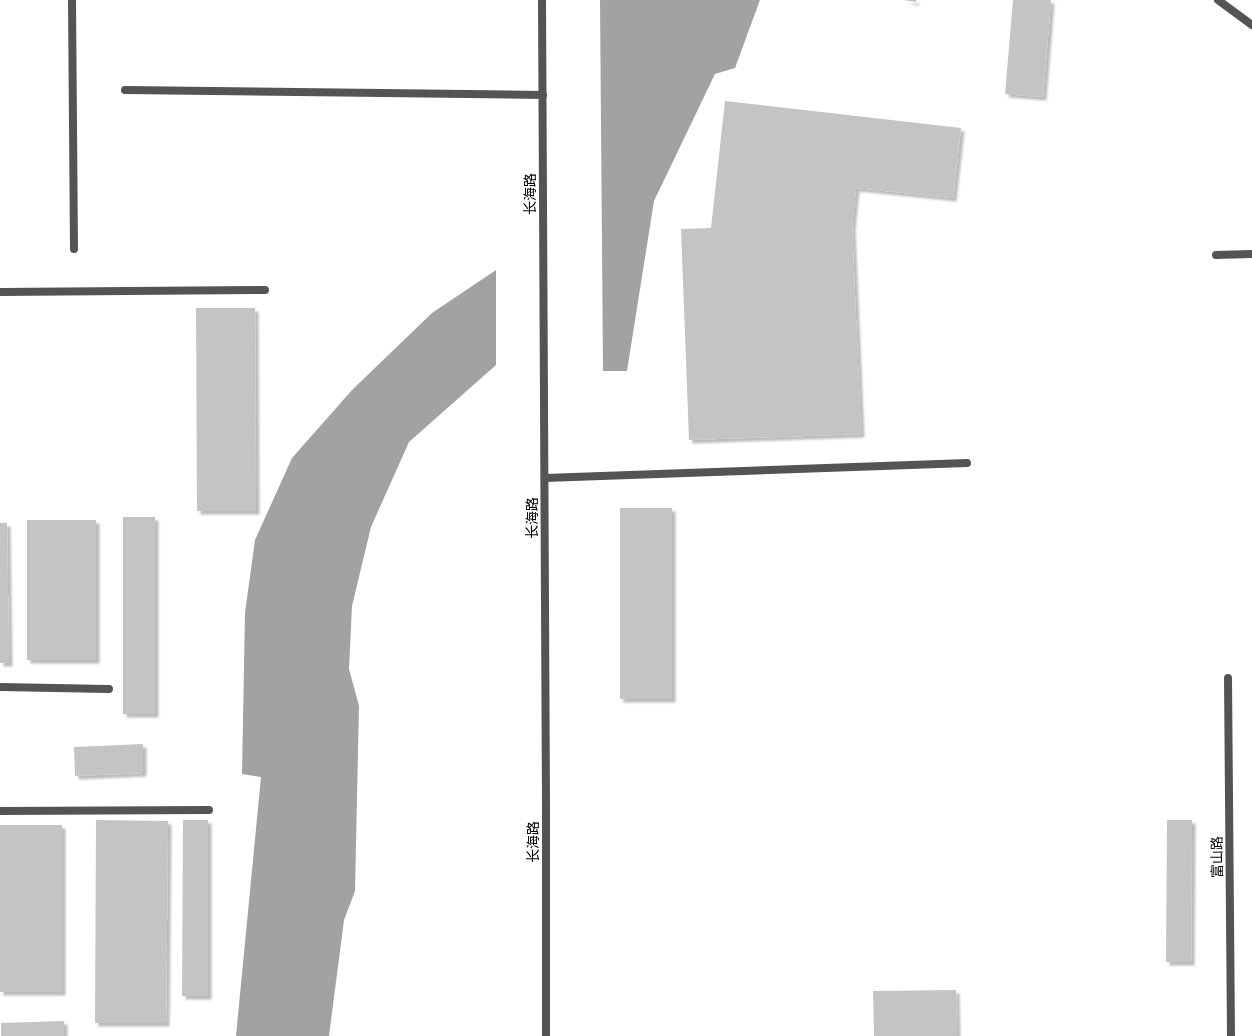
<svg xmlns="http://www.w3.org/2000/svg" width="1252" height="1036" font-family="Quicksand,'Noto Sans SC',sans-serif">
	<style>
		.water { fill: #a2a2a2 }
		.building { fill: #c4c4c4; filter: url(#shadow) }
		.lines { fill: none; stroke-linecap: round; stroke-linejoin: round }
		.service { stroke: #545454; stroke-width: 8 }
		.minor { stroke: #545454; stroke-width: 8 }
		.tertiary { stroke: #545454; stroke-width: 8 }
		.labels { text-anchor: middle; stroke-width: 3; stroke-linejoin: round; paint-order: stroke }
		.street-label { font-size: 14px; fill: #000; stroke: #fff }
	</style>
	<defs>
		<filter id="shadow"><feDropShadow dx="3.5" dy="3.5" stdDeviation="1" flood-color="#0004"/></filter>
	</defs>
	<rect width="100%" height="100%" fill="#fff"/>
	<!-- water -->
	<path class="water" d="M600,0H760L735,68L715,74L654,201L627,371H603Z
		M496,270V365L409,442L371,527L352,606L349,669L359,706L355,891L344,920L329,1036H236L261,777L242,774L245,613L255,540L292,458L352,390L432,313Z"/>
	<!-- building -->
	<path class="building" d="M903,0H916V2Z
		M1013,0H1051L1043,97L1005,94Z
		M725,101L961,128L953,198L856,188L852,227L861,434L689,440L681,229L711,228Z
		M196,308H255L256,511H197Z
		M620,508H672V699H620Z
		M123,517H155V714H123Z
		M27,520H96V660H27Z
		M0,523H7L9,663H0Z
		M143,744V773L75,776L74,747Z
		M96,820L168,821L166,1023H95Z
		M183,820H208V996H182Z
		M1167,820H1192L1191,962H1166Z
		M0,825H62V992H0Z
		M956,990L957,1036H874L873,991Z
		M64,1021V1036H1V1023Z"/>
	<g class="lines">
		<!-- service -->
		<path class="service" d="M1218,0L1252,25
			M125,90L543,95
			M1216,255L1252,254
			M0,292L265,290
			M545,478L967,463
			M0,687L109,689
			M0,811L209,810"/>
		<!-- minor -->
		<path class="minor" d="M72,0L74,249
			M1228,678L1231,1036"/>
		<!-- tertiary -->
		<path class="tertiary" d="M542,0L546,806V1036"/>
	</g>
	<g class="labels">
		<!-- street labels -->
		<g class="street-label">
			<text transform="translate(530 194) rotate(-90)" y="5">长海路</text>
			<text transform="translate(532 518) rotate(-90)" y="5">长海路</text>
			<text transform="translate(533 842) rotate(-90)" y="5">长海路</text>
			<text transform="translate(1217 857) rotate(-91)" y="5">富山路</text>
		</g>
	</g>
</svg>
